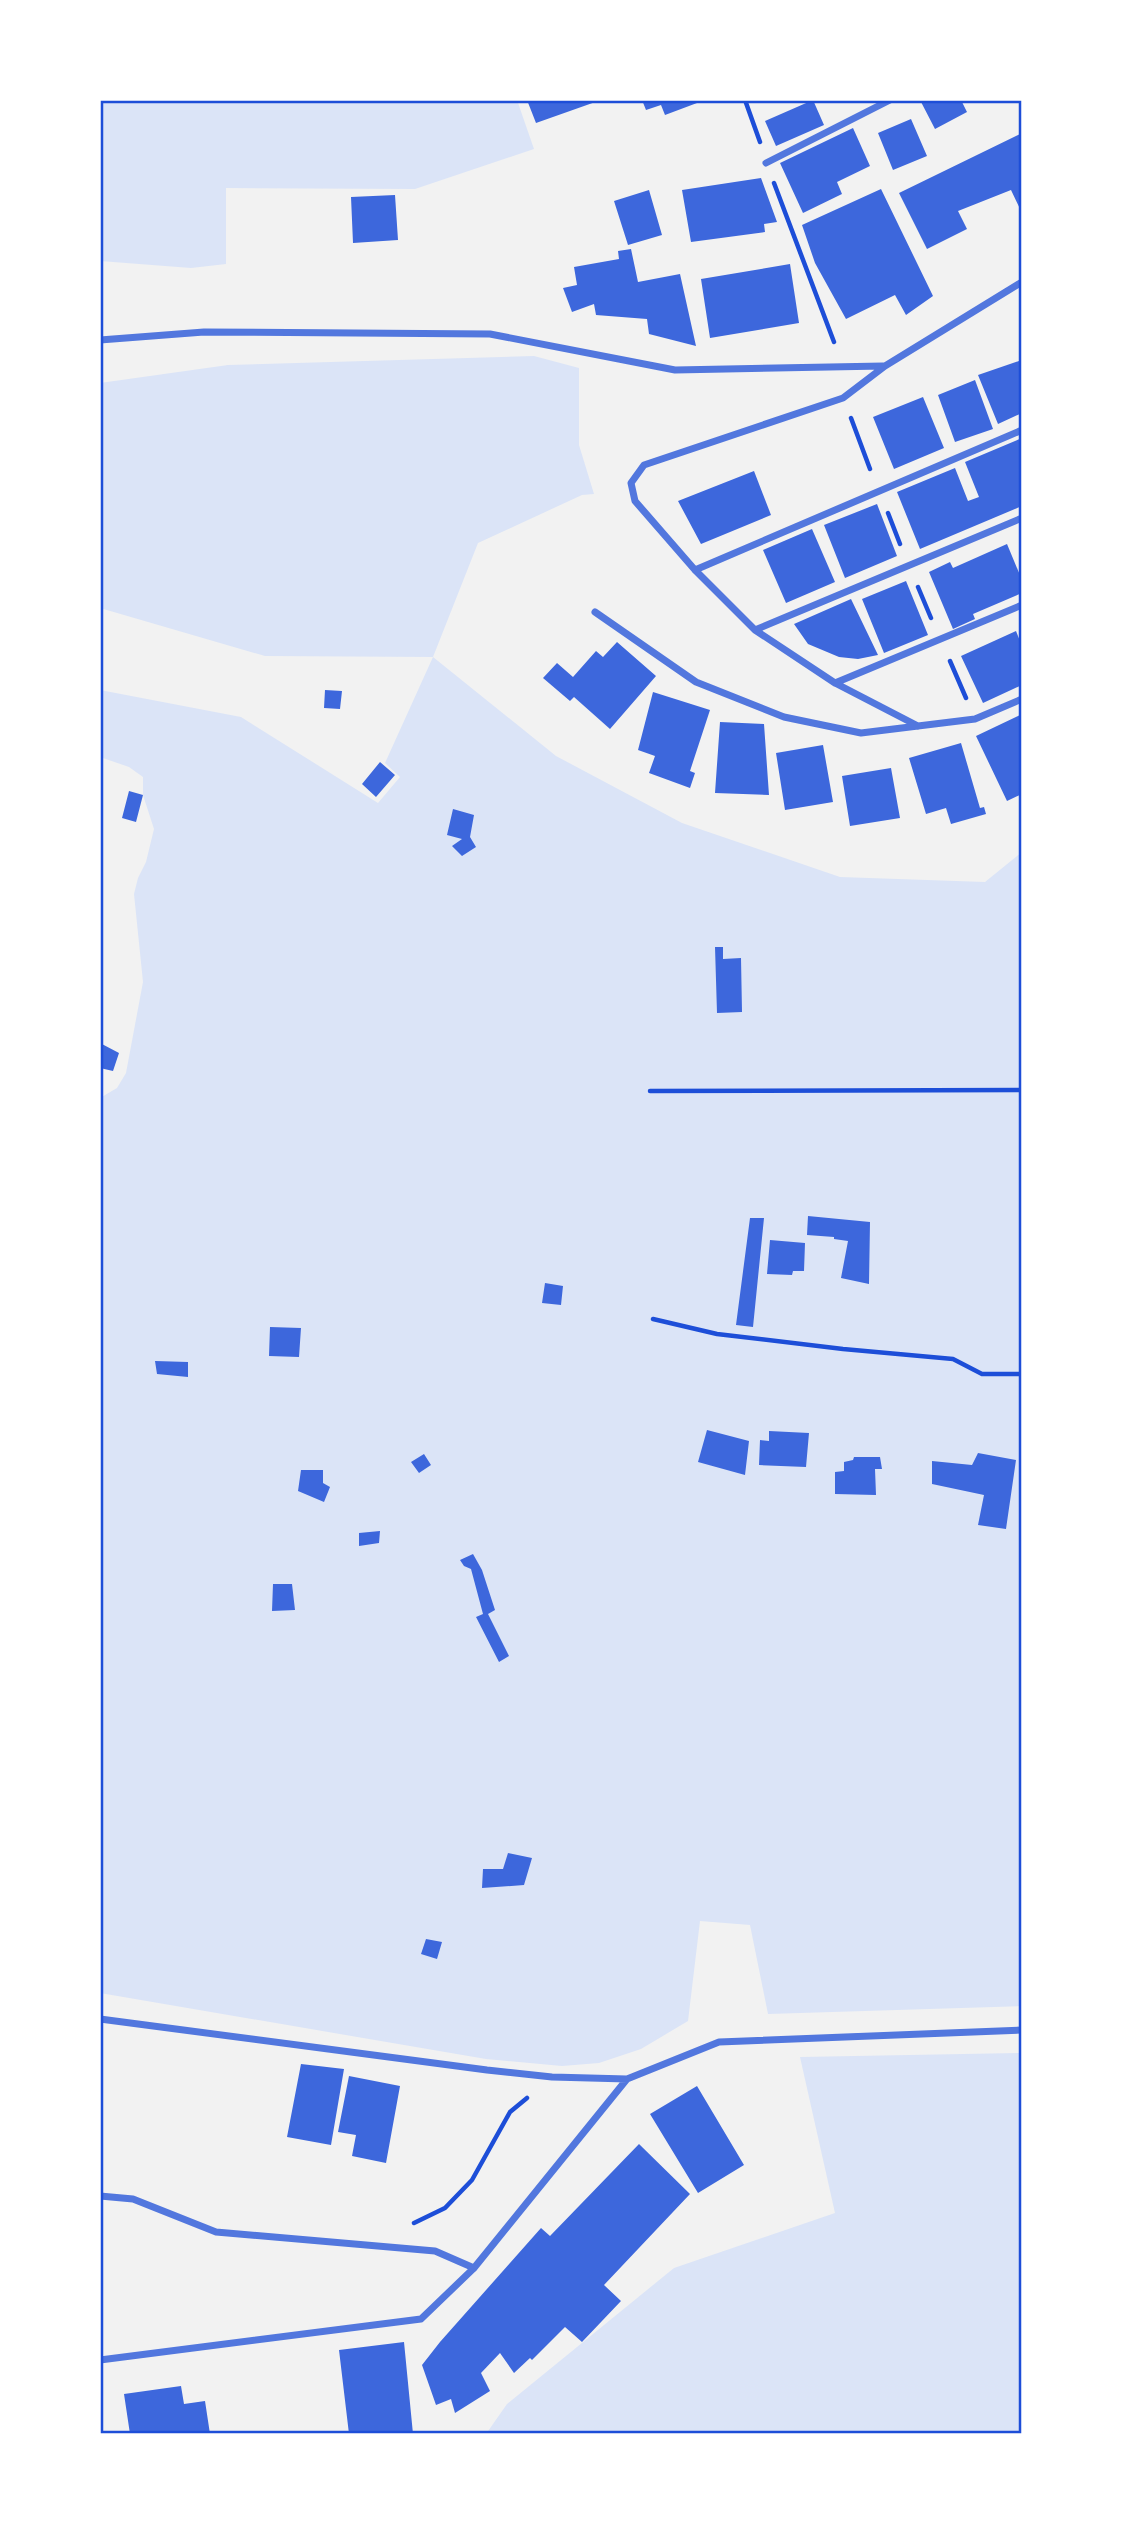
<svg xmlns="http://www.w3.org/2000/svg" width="1122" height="2534" font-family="'Noto Serif',serif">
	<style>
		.green { fill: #dbe4f7 }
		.building { fill: #3d67dc }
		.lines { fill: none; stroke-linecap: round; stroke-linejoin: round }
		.path { stroke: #1d4ed8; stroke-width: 4.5 }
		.minor { stroke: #5277de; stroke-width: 7 }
		.neatline { fill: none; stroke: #1d4ed8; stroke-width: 2.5 }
	</style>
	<rect width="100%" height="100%" fill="#f2f2f2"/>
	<!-- green -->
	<path class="green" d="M100,100H517L534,149L415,189L226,188V264L191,268L100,261Z
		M534,356L579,368V445L594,494L582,495L478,543L433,657L556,756L682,823L840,877L985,882L1022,852V2006L768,2014L750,1925L700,1921L688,2021L641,2049L599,2063L562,2066L486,2059L100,1993V1098L117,1088L126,1073L143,982L134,894L138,878L146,862L154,829L143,795V777L129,767L100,757V690L241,717L378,803L400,777L385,763L433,657L265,656L100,608V383L228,365Z
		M1022,2053V2434H486L507,2404L674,2268L835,2213L800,2057Z"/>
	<!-- building -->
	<path class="building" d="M527,100H601L536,123Z
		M642,100H705L665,115L661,105L646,110Z
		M813,100L824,125L776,146L765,121Z
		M920,100H966L962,102L967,112L935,129Z
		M911,119L927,156L893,170L878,133Z
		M853,128L870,166L837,182L842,194L803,213L780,163Z
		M1022,133V213L1011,190L958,211L967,229L927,249L899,193Z
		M761,178L777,222L764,224L765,232L691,242L682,190Z
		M881,189L933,296L906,315L895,295L846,319L815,263L802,225Z
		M649,190L662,235L628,245L614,201Z
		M395,195L398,240L353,243L351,197Z
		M631,249L638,282L680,274L696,346L649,334L647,319L596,315L594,304L572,312L563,288L577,285L574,267L619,259L618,251Z
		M790,264L799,323L710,338L701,279Z
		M1022,360V413L998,424L978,375Z
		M975,380L993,429L955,442L938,395Z
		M923,397L944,448L894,469L873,417Z
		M1022,438V506L920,549L897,492L955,468L968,501L979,497L965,462Z
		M754,471L771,515L701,544L678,501Z
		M877,504L897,556L845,578L824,525Z
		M812,529L835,582L786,603L763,550Z
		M1007,544L1022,580V593L973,614L975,619L953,629L929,572L950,562L953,568Z
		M906,581L928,635L884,653L862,599Z
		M851,599L878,655L858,659L839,657L808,644L794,624Z
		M1016,631L1022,646V685L983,703L961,656Z
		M617,642L656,676L610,729L574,697L570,701L543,678L557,663L573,677L596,651L603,657Z
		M325,690L342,691L340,709L324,708Z
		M653,692L710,710L690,771L695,773L690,788L649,773L655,756L638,750Z
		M1020,715L1022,721V794L1007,801L976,736Z
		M720,722L764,724L769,795L715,793Z
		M961,743L980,808L984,807L986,814L951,824L946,808L926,814L909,758Z
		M823,745L833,802L785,810L776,753Z
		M380,762L395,775L376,797L362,784Z
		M891,768L900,818L850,826L842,776Z
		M129,791L143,795L136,822L122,818Z
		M453,809L474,815L470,837L476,847L462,856L452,846L462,839L447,835Z
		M715,947H723V959L741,958L742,1012L717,1013Z
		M100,1043L119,1053L113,1071L100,1068Z
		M808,1216L870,1222L869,1284L841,1278L848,1241L834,1239V1237L807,1235Z
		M750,1218H764L753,1327L736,1325Z
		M770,1240L805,1243L804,1271H793L792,1275L767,1274Z
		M545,1283L563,1286L561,1305L542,1303Z
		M270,1327L301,1328L299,1357L269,1356Z
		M155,1361L188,1362V1377L157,1374Z
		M707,1430L749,1441L745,1475L698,1462Z
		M769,1431L809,1433L806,1467L759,1465L760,1440L769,1441Z
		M978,1453L1016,1460L1006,1529L978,1525L984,1495L932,1484V1461L972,1465Z
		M424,1454L431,1465L419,1473L411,1462Z
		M854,1457H880L882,1469H875L876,1495L835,1494V1472L844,1471V1462L853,1460Z
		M301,1470H323V1483L330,1487L324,1502L298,1491Z
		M380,1531L379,1543L359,1546V1533Z
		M473,1554L482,1570L495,1610L488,1614L509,1656L499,1662L476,1617L483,1614L471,1569L464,1566L460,1560Z
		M273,1584H292L295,1610L272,1611Z
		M508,1853L532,1858L524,1885L482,1888L483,1869H503Z
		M426,1939L442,1942L437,1959L421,1954Z
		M301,2064L344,2069L331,2145L287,2137Z
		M349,2076L400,2086L386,2163L352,2156L356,2135L338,2132Z
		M697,2086L744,2165L698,2193L650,2114Z
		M639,2144L690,2194L604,2285L621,2301L582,2342L565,2327L532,2360L530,2358L514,2373L500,2353L481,2373L490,2391L455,2413L451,2399L436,2405L422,2365L440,2342L541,2228L550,2236Z
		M404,2342L413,2434H349L339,2350Z
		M181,2386L184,2404L205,2401L210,2434H130L124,2394Z"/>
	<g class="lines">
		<!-- path -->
		<path class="path" d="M745,100L760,142
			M774,183L834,342
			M851,418L870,469
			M888,513L900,544
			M918,587L931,618
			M950,661L966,698
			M650,1091L1022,1090
			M653,1319L717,1334L843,1349L953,1359L982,1374H1022
			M414,2223L445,2208L472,2180L510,2112L527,2098"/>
		<!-- minor -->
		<path class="minor" d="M766,163L890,100
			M100,340L204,332L490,334L675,370L883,366
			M695,570L1022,430
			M595,612L696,682L784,717L861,733L975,719L1022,699
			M755,630L1022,518
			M835,683L1022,605
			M918,726L835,683L755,630L695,570L635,501L631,483L644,465L843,398L885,366L1022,282
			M100,2019L487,2070L552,2077L627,2079
			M100,2196L133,2199L216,2232L435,2251L474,2268
			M100,2360L421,2319L474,2268L627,2079L719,2042L1022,2030"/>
	</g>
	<!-- border -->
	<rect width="1122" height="2534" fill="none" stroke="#ffffff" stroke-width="203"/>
	<rect x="102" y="102" width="918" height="2330" class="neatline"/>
</svg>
